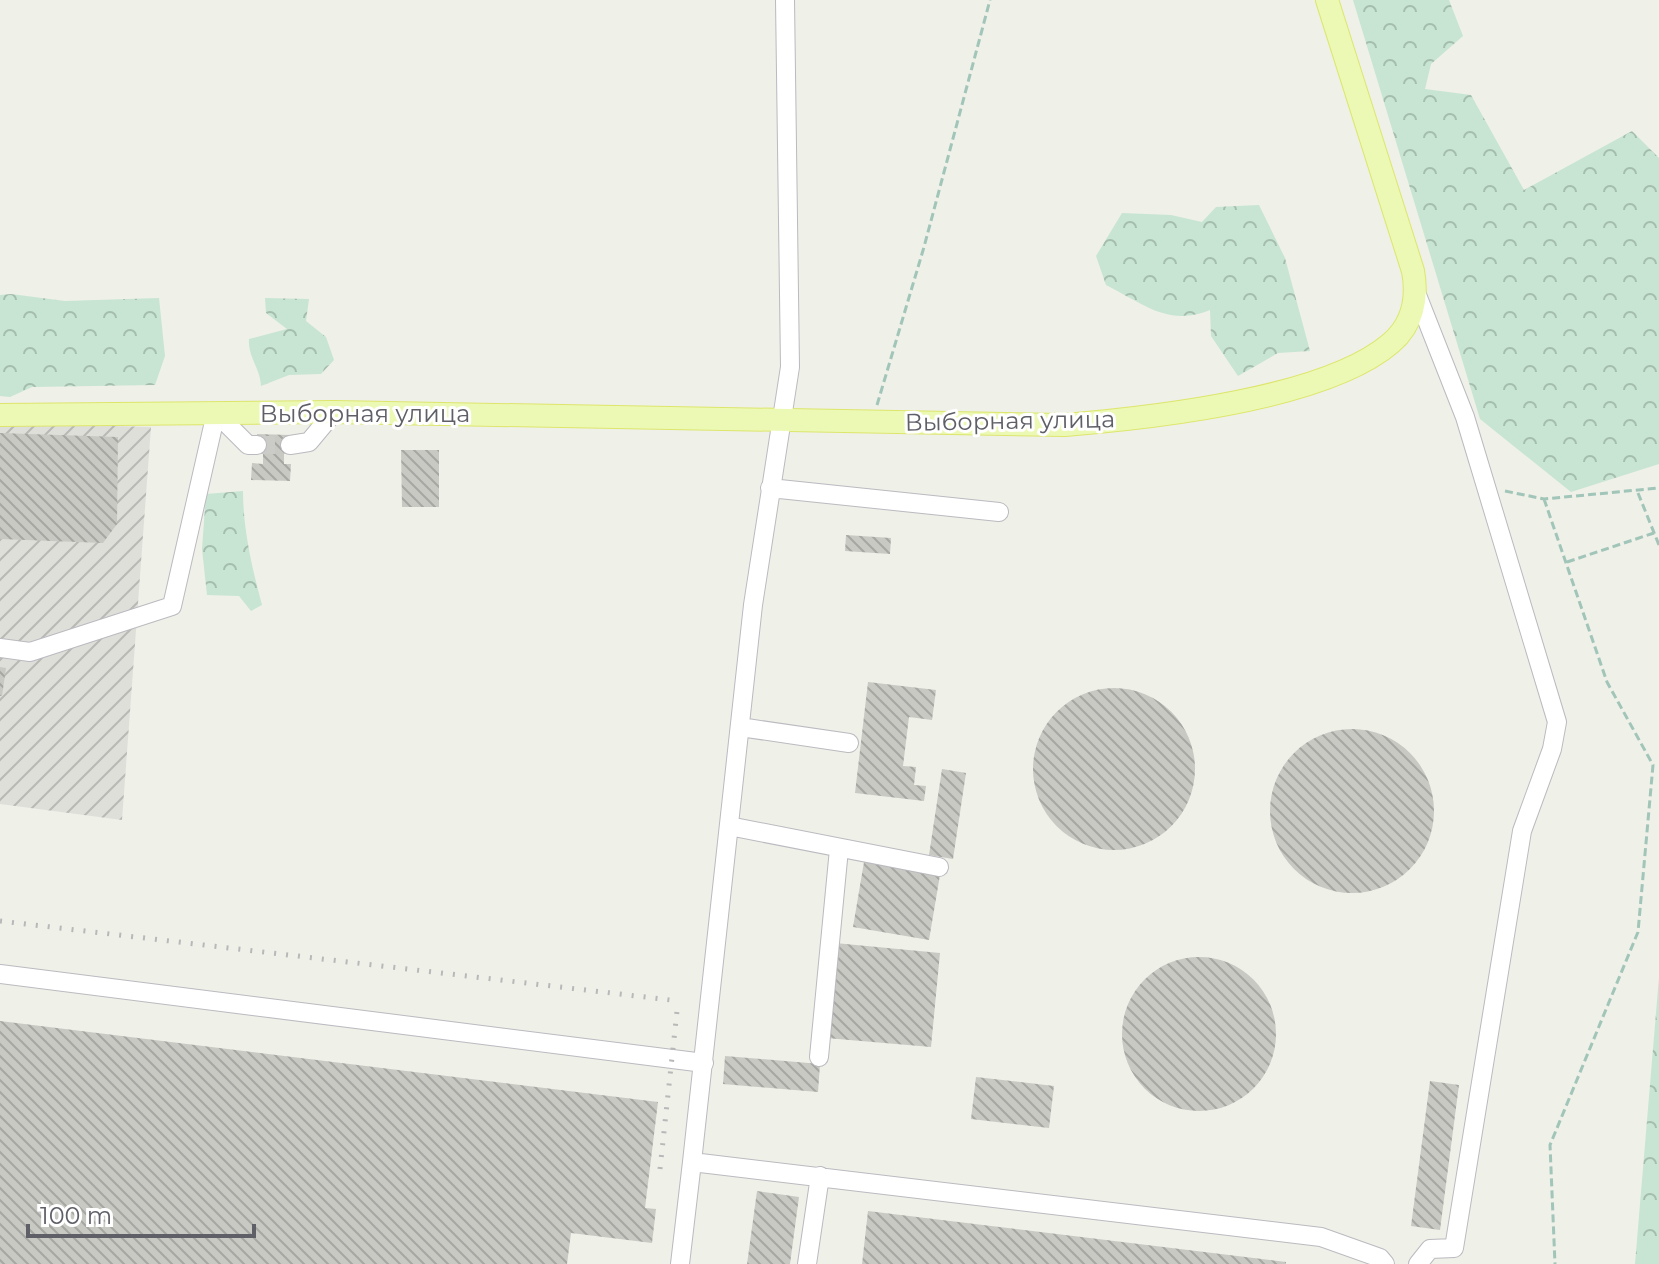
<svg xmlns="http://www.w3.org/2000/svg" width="1659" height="1264" font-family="Montserrat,sans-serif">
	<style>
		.industrial { fill: url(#industrial-furrows) }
		.forest { fill: url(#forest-crowns) }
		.building { fill: url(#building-back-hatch) }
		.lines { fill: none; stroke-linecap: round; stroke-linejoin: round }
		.minor-tunnel { stroke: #cbccc8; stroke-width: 18; stroke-dasharray: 18 9; stroke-linecap: butt }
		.minor-casing { stroke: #babac0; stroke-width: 20 }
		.major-casing { stroke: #dde66b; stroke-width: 24 }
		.path { stroke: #a1c5b9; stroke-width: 3; stroke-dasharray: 8 4; stroke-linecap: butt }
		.minor { stroke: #fff; stroke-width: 18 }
		.major { stroke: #ecf9b5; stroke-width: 22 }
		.rail { stroke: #b8b8b9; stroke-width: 5; stroke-dasharray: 2 10; stroke-linecap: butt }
		.labels { text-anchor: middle; stroke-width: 6; stroke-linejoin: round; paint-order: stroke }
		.street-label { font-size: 24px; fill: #5f6067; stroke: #fff }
	</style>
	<defs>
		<pattern id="industrial-furrows" width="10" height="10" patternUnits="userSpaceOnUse" patternTransform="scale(2)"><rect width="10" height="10" fill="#dfdfda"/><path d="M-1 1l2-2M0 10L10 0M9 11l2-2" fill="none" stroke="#b8b8b5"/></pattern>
		<pattern id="forest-crowns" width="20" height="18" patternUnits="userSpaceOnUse" patternTransform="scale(2)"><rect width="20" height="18" fill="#c7e5d2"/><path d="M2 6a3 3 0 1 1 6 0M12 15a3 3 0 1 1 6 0" fill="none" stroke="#a5bdae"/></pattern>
		<pattern id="building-back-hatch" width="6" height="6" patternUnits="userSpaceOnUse" patternTransform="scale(2)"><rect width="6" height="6" fill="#c9c9c3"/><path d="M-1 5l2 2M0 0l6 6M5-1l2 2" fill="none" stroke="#a6a7a2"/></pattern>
	</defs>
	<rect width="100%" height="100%" fill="#eff0e8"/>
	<!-- industrial -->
	<path class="industrial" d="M0,423L151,427L122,820L0,804Z"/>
	<!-- forest -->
	<path class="forest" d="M1353,0H1449L1463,36L1431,64L1425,89L1471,95L1524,190L1632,131L1659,158V464L1571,492L1480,419Z
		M1259,205L1285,258L1310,351L1278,353L1238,376L1211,336L1210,310C1168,327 1144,304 1106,285L1096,256L1122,213L1171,215L1202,222L1216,207Z
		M11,294L65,301L159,298L165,356L155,385L32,387L10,397L0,396V295Z
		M265,298L309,299L306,321L326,337L334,360L321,374L289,375L261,386C260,367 248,358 249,339L287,329L266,313Z
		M243,491C243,529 252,568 262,605L251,611L239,596L207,595L202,549L206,494Z
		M1659,977V1264H1635Z"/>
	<!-- building -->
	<path class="building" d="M0,433L118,437L117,524L103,543L0,539Z
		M257,434L290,435V452H284V464H291L290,481L251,480L252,463L263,464V451H257Z
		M401,450H439V507H402Z
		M846,535L891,538L890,554L845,551Z
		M0,667L6,668L2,696H0Z
		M868,682L936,690L932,720L909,717L903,766L916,767L914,785L926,786L924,801L855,793Z
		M1033 769a81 81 0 1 1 162 0a81 81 0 1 1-162 0Z
		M1270 811a82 82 0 1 1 164 0a82 82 0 1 1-164 0Z
		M942,769L966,773L953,859L929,855Z
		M864,862L940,875L929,940L853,927Z
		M835,943L940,953L931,1047L826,1038Z
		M1122 1034a77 77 0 1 1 154 0a77 77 0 1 1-154 0Z
		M0,1021L658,1102L645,1208L656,1209L652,1243L571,1233L567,1264H0Z
		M725,1056L820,1064L818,1092L723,1084Z
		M976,1077L1054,1086L1049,1128L971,1119Z
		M1430,1081L1459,1085L1440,1230L1411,1226Z
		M757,1191L799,1197L790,1264H747Z
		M868,1211L1286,1262V1264H862Z"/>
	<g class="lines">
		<!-- minor-tunnel -->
		<path class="minor-tunnel" d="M257,445H290"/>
		<!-- minor casing -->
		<g class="minor-casing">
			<path id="minor" d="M785,0L790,367L753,605L692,1162L1321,1237L1380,1258L1385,1264
				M1417,295L1465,417L1557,722L1552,749L1522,831L1454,1248L1430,1249L1418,1264
				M216,413L248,445H257
				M290,445L309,442L334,412
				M770,488L999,512
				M0,648L30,652L172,606L216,413
				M740,727L849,743
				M729,826L939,867
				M0,974L704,1063
				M819,1057L839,849
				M680,1264L692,1162
				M807,1264L820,1176"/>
		</g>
		<!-- major casing -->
		<g class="major-casing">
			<path id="major" d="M0,415L334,412L1065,425C1150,418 1326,399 1391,343C1413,324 1418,298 1413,271L1327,0"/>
		</g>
		<!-- path -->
		<path class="path" d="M877,405L924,247L990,0
			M1505,491L1544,499L1659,488
			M1638,493L1659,545
			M1544,499L1607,682L1653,765L1638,932L1550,1145L1555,1264
			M1567,562L1654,533"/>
		<!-- minor -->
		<use href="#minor" class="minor"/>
		<!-- major -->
		<use href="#major" class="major"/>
		<!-- rail -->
		<path class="rail" d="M0,921L679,1001
			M660,1169L677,1011"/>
	</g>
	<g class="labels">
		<!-- street labels -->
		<g class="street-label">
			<text x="365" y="422">Выборная улица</text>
			<text transform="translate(1010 421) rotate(-1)" y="8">Выборная улица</text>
		</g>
	</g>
	<!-- scale -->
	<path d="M28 1224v12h226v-12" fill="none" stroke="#5f6067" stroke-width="4"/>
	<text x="40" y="1224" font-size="24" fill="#5f6067" stroke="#ffffff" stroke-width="6" paint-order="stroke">100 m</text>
</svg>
